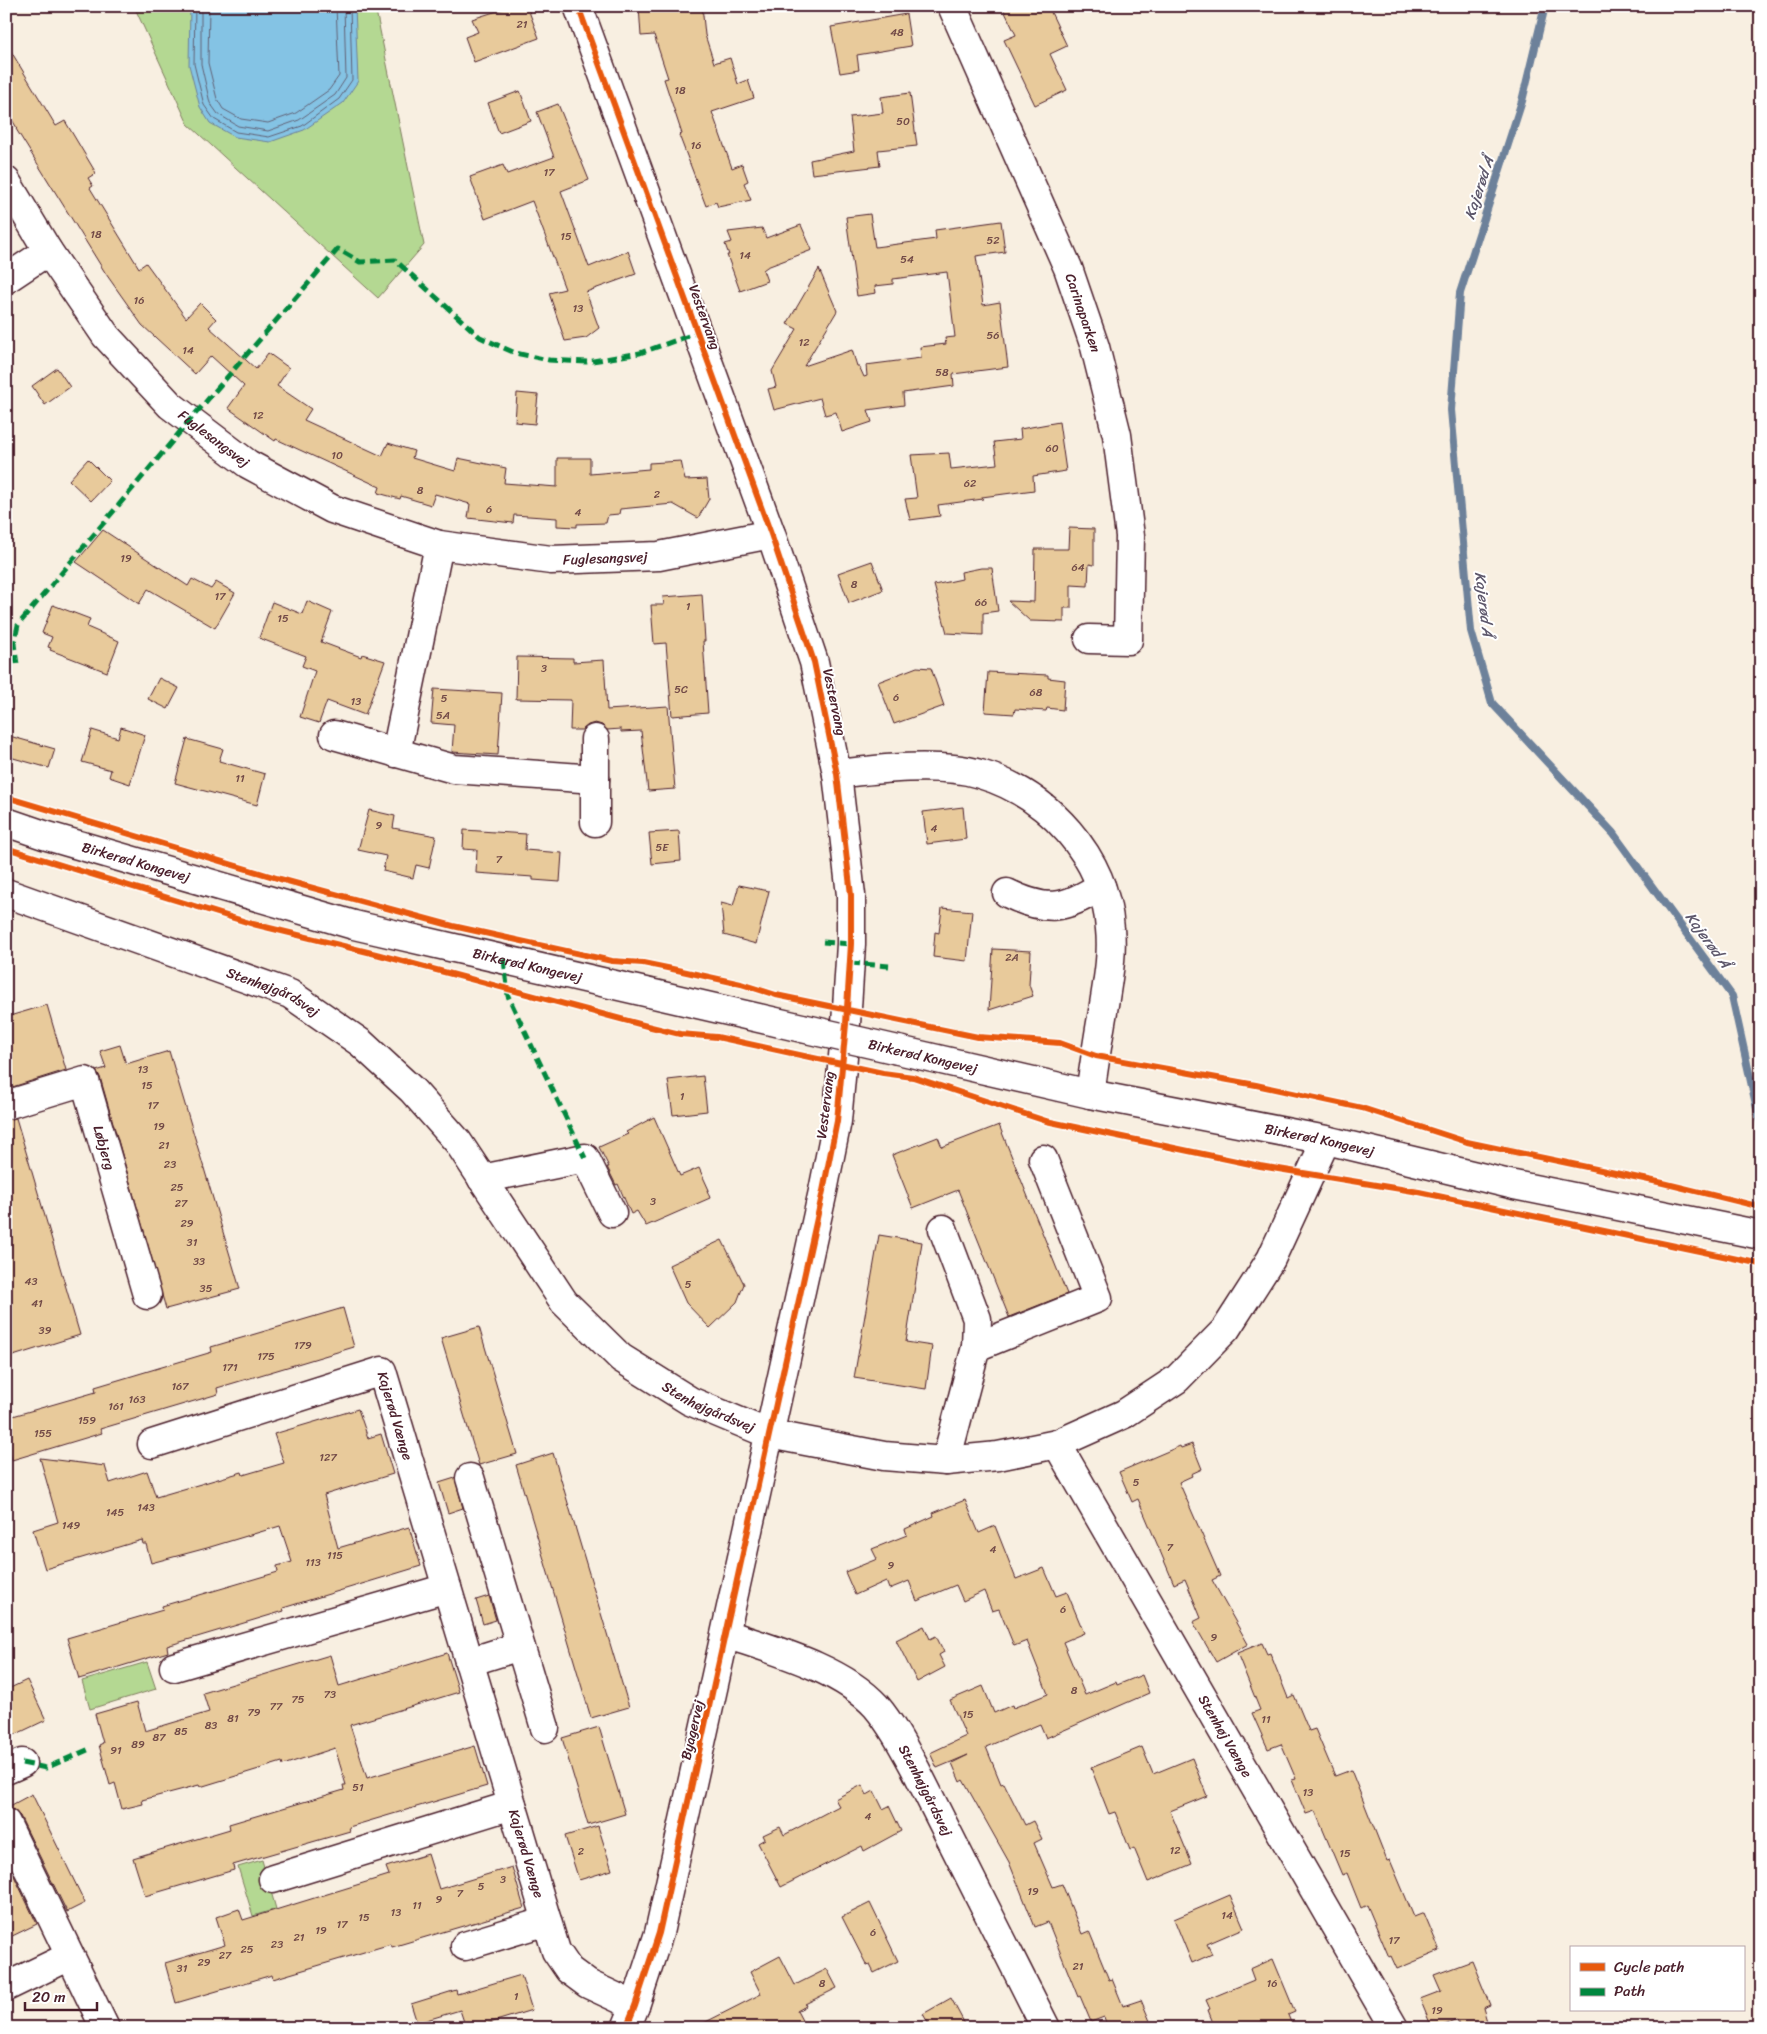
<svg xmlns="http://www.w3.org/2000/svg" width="1767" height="2034" font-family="Sriracha,sans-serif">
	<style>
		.green { fill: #b4d892; stroke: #7f7c5e }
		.water { fill: #84c3e4; stroke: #6d819a }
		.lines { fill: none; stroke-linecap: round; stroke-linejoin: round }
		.shore { stroke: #616175; stroke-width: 1 }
		.stream { stroke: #6d819a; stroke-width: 8 }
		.building { fill: #e8ca9b; stroke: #4a1f2b }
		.minor-casing { stroke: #4a1f2b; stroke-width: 31 }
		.major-casing { stroke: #4a1f2b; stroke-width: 31 }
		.minor { stroke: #fff; stroke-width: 28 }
		.major { stroke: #fff; stroke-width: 28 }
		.major-bridge-casing { stroke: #4a1f2b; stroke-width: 31; stroke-linecap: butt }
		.major-bridge { stroke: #fff; stroke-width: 28 }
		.quiet { stroke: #00873e; stroke-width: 5; stroke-dasharray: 10 5; stroke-linecap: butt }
		.cycleway-casing { stroke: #fff; stroke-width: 9 }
		.cycleway { stroke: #e8590c; stroke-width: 6 }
		.labels { text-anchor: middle; stroke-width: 4; stroke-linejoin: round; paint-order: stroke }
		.number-label { font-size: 11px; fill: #724a47 }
		.street-label { font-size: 14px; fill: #4a1f2b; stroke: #fff }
		.water-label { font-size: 15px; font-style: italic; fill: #5e586c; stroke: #fff }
	</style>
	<rect width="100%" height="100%" fill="#f8efe1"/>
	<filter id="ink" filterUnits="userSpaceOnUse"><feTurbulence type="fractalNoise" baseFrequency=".02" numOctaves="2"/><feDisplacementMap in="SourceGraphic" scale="10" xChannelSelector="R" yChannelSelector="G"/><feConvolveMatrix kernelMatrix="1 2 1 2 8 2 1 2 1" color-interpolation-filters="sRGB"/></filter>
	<g filter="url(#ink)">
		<!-- green -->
		<path class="green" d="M134,6H375L424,245L378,298L188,124Z
			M147,1662L156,1689L90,1709L82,1681Z
			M262,1860L276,1909L253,1916L238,1867Z"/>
		<!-- water -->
		<path class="water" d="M190,6H355L358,81L343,103L304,130L270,142L235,137L210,123L200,107L189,65Z"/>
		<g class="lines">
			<!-- shore -->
			<path class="shore" d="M195,6L194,64L204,105L214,119L236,132L269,137L302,126L339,99L352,80L350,6
				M201,6V64L210,103L218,114L238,126L268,131L299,120L335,95L346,78L344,6
				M209,6L208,63L217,99L223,109L241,119L268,123L296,113L329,90L339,76L336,6"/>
			<!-- stream -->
			<path class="stream" d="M1545,6L1522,101L1460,293L1451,410L1471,631L1492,703L1613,833L1732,996L1761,1127"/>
		</g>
		<!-- building -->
		<path class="building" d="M513,6H527L539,38L474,62L465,37L478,32L472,19Z
			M639,6H702L705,35L714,63L730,58L738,84L748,80L754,98L712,112L732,168L742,164L748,181L744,183L751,200L718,207L716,202L706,206L679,135L682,134L664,79L668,78L654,35L641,36Z
			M1002,6H1048L1067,46L1050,54L1067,90L1035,105L1004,40L1016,35Z
			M906,14L911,46L857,55L859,70L840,73L831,27Z
			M6,43L56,126L65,121L96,173L88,178L93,186L90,188L139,268L146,263L186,318L200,303L216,319L209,327L256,369L268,353L289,368L277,386L311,409L304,420L382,456L388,443L414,451L412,458L455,471L458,458L506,468L504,483L557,487V458H590V474L649,469V463L681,461L685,480L707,479L709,499L698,518L673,504L620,509L619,514L608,515L606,523L577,524V527L557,526V518L514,515L513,523L468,518L470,504L435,494L431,505L401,496L400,499L378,493L380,487L276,439L275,441L228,408L244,386L211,356L195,374L142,325L106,274L16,129L17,128L6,110Z
			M520,91L531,121L499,133L488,103Z
			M910,93L917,146L878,150L880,166L812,174L810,160L854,151L850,117L883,113L881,97Z
			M558,104L589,180L561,191L589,267L628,251L636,274L586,292L599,328L586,338L565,341L549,293L565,289L532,201L485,219L470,177L503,165L507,174L554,157L537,112Z
			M870,214L875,247L936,239L935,230L1001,221L1005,252L976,256L983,305L1000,302L1008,367L953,374L954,386L903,393L904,405L868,410L872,422L842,432L836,412L825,415L820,398L774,410L768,389L776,387L772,371L797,329L787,324L819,269L837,311L804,366L852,350L857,366H859L864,377L867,376L866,365L921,358L920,347L946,344L945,338L955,337L947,272L893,279V284L875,286L876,293L857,296L846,217Z
			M801,225L812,250L767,267L763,270L767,281L740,291L727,255H729L725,244L732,242L728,232L762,228L766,238Z
			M57,368L70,387L45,405L32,386Z
			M517,393L538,395L535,424L515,422Z
			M1059,422L1066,471L1033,476L1034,490L982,497L983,499L938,505L940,516L910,520L905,499L917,498L911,455L949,453L951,469L997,464L994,442L1021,439L1020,429Z
			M88,459L110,481L91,501L69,480Z
			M1069,528L1094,529V565L1089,564L1088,586L1071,585V608H1064V622L1030,621L1008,601L1034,602L1035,549H1068Z
			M103,530L188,586L192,579L211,589L216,582L235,593L215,628L148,589L139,604L76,562Z
			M872,561L883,590L849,603L838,573Z
			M981,568H992L998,611L983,613V635L947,633L934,585L962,579L961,572Z
			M702,594L705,641H703L708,713L672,716L666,643L654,644L651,605H664L663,597Z
			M307,601L332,612L321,642L361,657L362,654L385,661L365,715L327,701L319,723L300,717L315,671L302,666L306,656L259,638L272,602L302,614Z
			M53,605L90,619L87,627L119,641L107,672L50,650L51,648L48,647L52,637L42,633Z
			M517,657L573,658V662L604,660L607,710L668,706L675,789L648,791L641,731L621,732V729L607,730L602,725L595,723L588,725L582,730H570L571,700L516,699Z
			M917,667L931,668L944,706L894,724L878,682Z
			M988,672L1048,675V678L1065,680L1063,710L1047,708L1046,711L1015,709L1014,714L985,712Z
			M159,678L179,688L168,709L148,699Z
			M434,689L502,693L498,755L452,752L454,725L431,723Z
			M121,727L145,735L130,784L109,777L111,770L82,762L92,730L118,738Z
			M6,735L55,749L49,768L6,756Z
			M187,739L223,749L219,761L265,774L257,805L175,783Z
			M963,807L966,839L927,844L923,812Z
			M369,810L395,816L393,828L436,836L429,868L416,865L413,878L383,871L386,856L358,850Z
			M464,830L526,834L525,850L562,853L560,882L533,880V877L476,873L477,850L463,849Z
			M679,831L681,861L652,864L649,833Z
			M739,885L769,891L756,944L724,935L721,903L733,906Z
			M942,908L972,911L967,961L933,957L935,932L939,933Z
			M993,949L1031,951L1029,985L1033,996L989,1010Z
			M47,1005L66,1070L6,1089V1017Z
			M120,1045L126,1064L169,1051L240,1289L166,1309L100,1077L96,1071L106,1068L100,1051Z
			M703,1076L707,1111L673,1115L668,1080Z
			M654,1117L680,1176L699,1168L709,1190H707L710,1198L646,1226L637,1211L631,1214L618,1184L616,1185L607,1167H609L599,1147L628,1134L626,1132Z
			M16,1118L80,1335L10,1357L9,1354L6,1355V1120Z
			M999,1125L1067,1294L1009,1317L958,1190L913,1208L892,1155L938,1137L942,1147Z
			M879,1235L922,1242L906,1342L932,1346L926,1389L854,1378Z
			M722,1240L744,1284L737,1302L710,1328L686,1303L669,1265Z
			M343,1308L354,1347L217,1388L218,1394L100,1429L102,1433L12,1460L6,1440V1418L96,1392L95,1387L212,1352L211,1347Z
			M479,1327L517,1454L479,1465L441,1338Z
			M358,1409L368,1438L381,1434L393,1474L324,1495L338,1548L409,1527L421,1566L283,1608L284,1611L167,1646L168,1652L79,1679L67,1638L163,1610L162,1606L278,1572L277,1566L292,1562L280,1526L207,1548L151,1563L146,1544H143L142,1540L45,1569L33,1530L58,1522L40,1458L105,1466L110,1483L147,1471L156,1497L242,1472L243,1475L284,1463L274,1434Z
			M1192,1444L1202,1469L1191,1474L1192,1476L1179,1482L1220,1576L1212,1580L1248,1644L1216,1662L1193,1622L1201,1618L1185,1579L1174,1584L1138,1499L1132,1502L1119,1472L1180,1446L1181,1448Z
			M553,1453L629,1707L591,1718L516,1465Z
			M455,1478L463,1508L448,1513L439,1483Z
			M965,1500L979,1533L995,1526L1016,1579L1044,1568L1056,1596L1067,1592L1084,1633L1063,1642L1085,1695L1116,1682L1117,1685L1142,1675L1149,1693L1046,1738L1040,1724L986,1747L1001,1784L1004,1783L1025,1825L1033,1821L1042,1839L1034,1843L1053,1887L1062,1884L1082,1934L1089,1931L1109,1980L1112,1979L1123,2006L1141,2000L1150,2021L1133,2028H1108L1104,2017L1091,2022L1080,1996L1078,1997L1048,1922L1035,1927L1009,1862L963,1780L960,1782L952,1763L968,1755L937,1768L930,1753L966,1736L950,1700L983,1686L994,1713L1012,1705L1013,1708L1048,1694L1027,1641L1014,1646L999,1609L992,1611L984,1591L963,1601L956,1585L917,1601L909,1581L889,1589L886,1581L855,1595L845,1572L877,1559L872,1549L907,1535L905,1529L934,1516L933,1513Z
			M489,1596L496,1620L483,1624L476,1600Z
			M924,1626L930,1639L936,1636L944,1652L939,1655L945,1667L917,1682L896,1640Z
			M1262,1643L1267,1654L1270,1653L1288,1698L1294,1695L1309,1731L1315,1729L1335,1776L1351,1770L1387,1861L1390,1860L1414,1917L1424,1913L1440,1951L1397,1969L1391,1956L1389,1957L1367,1905L1361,1908L1347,1873L1342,1875L1315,1811L1306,1814L1292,1780L1296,1779L1281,1744L1268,1749L1252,1713L1260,1710L1237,1653Z
			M447,1653L459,1692L350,1725L367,1778L475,1746L487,1786L349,1827L350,1831L233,1865L234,1870L145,1896L133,1858L230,1829L229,1824L344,1790L343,1785H346L335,1748L283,1765L282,1762L200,1787L199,1785L142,1800L143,1804L122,1809L115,1783L110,1785L99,1745L103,1743L95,1714L137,1702L145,1731L209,1712L203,1693L330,1655L339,1686Z
			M27,1680L46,1720L6,1739V1690Z
			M599,1727L625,1814L588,1825L562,1738Z
			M1142,1747L1153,1774L1192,1758L1207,1796L1170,1811L1192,1864L1148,1882L1134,1848L1130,1850L1115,1812L1109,1814L1091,1768Z
			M862,1785L867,1795L874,1791L883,1809L889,1806L901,1831L864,1851L862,1846L781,1887L758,1843L765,1839L763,1835L780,1827L784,1835L839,1806L835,1799Z
			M32,1794L85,1903L67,1912L20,1816L14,1810L6,1808Z
			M598,1826L612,1870L579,1880L565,1836Z
			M428,1854L439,1889L512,1867L524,1908L392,1947L391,1944L273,1979L272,1975L176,2003L165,1963L225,1945L216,1917L239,1909L243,1920L389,1875L386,1867Z
			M6,1859L37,1924L6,1939Z
			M1230,1895L1244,1928L1207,1944L1212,1954L1192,1963L1174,1919Z
			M870,1903L898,1961L874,1973L870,1965L867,1966L842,1917Z
			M780,1956L795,1985L827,1969L837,1988L805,2004L806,2006L797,2011L806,2028H694L761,1994L750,1972Z
			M1273,1959L1295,2012L1288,2015L1293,2028H1215L1208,2010L1210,2009L1206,2000L1254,1980L1250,1969Z
			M1472,1961L1490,2005L1483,2008L1489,2028H1460L1457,2020L1437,2028H1432L1420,1999L1441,1991L1434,1975Z
			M521,1975L532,2010L473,2028H466L460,2010L417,2023L411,2004L456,1990L457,1994Z
			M951,1998L967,2028H931L923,2014Z"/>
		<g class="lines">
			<!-- minor casing -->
			<g class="minor-casing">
				<g id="minor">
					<path d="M578,6L771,534L814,662L837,774L851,895V944L846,1024L837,1121L823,1191L659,1933L635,2006L626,2028"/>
					<path id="s1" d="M952,6L1068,268L1095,347L1117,435L1130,536L1128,640L1089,639"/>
					<path id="s2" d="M6,181L48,251L106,336L170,405L248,464L332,509L439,545L551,560L659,556L771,534"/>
					<path d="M6,279L48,251"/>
					<path d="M334,735L454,769L595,779"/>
					<path d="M595,739V822"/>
					<path d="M396,753L439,545"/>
					<path id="s3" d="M6,893L290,994L361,1043L412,1090L458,1142L564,1302L621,1358L690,1401L769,1434L884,1456L946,1461L998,1456L1057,1444L1394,2028"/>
					<path d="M1007,893C1046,912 1064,910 1101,886"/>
					<path id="s4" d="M6,1105L85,1081L147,1295"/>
					<path d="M482,1179L585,1158L612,1213"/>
					<path d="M943,1229L977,1319L976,1347L946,1461"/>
					<path d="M976,1347L1098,1298L1043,1159"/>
					<path id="s5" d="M152,1444L382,1371L556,1951L569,1970L588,1984L635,2006"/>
					<path d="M470,1478L545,1728"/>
					<path id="s6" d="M726,1634C773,1650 841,1668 876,1706C892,1725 904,1748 916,1770L1046,2028"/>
					<path d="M469,1662L520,1646"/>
					<path d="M174,1667L447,1588"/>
					<path d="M6,1770L22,1763"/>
					<path d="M6,1823L105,2028"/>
					<path d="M273,1879L512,1805"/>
					<path d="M465,1946L547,1921"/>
					<path d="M6,1987L70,1956"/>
				</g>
			</g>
			<!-- major casing -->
			<g class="major-casing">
				<g id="major">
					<path d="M837,774C878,769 940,762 980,774C1048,794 1105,856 1110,929C1113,956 1107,984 1103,1011C1098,1039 1094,1066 1090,1094"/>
					<path id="s7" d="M6,822L44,835L354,925L802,1028"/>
					<path id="s8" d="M898,1050L1090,1094L1326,1140L1514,1185L1761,1235"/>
					<path d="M1057,1444L1124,1414L1177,1379L1226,1329L1271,1259L1326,1140"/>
				</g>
			</g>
			<!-- minor -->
			<use href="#minor" class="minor"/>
			<!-- major -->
			<use href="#major" class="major"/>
			<!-- major-bridge casing -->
			<g class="major-bridge-casing">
				<path id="major-bridge" d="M802,1028L898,1050"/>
			</g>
			<!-- major-bridge -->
			<use href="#major-bridge" class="major-bridge"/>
			<!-- quiet -->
			<path class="quiet" d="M17,664L14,644L18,625L190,420L338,249L360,262L395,260L480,337L515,353L549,360L587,362L640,353L697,333
				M823,942L851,944
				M504,959L508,996L585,1158
				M850,963L889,966
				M22,1763L46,1768L92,1748"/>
			<!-- cycleway casing -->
			<g class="cycleway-casing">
				<path id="cycleway" d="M578,6L771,534L814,662L837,774L851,895V944L846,1024L837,1121L823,1191L659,1933L635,2006L626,2028
					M6,797L280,879L453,926L612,961L643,963L682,971L741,984L776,995L978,1037L1060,1043L1096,1056L1256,1085L1362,1108L1467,1142L1663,1183L1761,1207
					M6,848L253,924L376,954L647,1026L680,1034L717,1037L883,1073L913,1077L1046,1121L1260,1166L1419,1192L1761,1264"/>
			</g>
			<!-- cycleway -->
			<use href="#cycleway" class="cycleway"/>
		</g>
	</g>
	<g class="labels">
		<!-- number labels -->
		<g class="number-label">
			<text x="522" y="28">21</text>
			<text x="897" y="36">48</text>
			<text x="680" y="94">18</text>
			<text x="903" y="125">50</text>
			<text x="696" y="149">16</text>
			<text x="549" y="176">17</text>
			<text x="96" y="238">18</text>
			<text x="566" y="240">15</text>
			<text x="993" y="244">52</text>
			<text x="745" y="259">14</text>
			<text x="907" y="263">54</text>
			<text x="139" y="304">16</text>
			<text x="578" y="312">13</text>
			<text x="993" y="339">56</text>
			<text x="804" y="346">12</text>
			<text x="188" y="354">14</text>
			<text x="942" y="376">58</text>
			<text x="258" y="419">12</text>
			<text x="1052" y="452">60</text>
			<text x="337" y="459">10</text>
			<text x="970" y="487">62</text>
			<text x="420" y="494">8</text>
			<text x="657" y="498">2</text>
			<text x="489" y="513">6</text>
			<text x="578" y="516">4</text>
			<text x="126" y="562">19</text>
			<text x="1078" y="571">64</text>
			<text x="854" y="588">8</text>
			<text x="220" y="600">17</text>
			<text x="981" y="606">66</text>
			<text x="688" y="610">1</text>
			<text x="283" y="622">15</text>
			<text x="544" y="672">3</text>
			<text x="681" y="693">5C</text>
			<text x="1036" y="696">68</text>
			<text x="896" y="701">6</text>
			<text x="444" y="702">5</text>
			<text x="356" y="705">13</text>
			<text x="443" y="719">5A</text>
			<text x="240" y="782">11</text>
			<text x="379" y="829">9</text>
			<text x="934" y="832">4</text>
			<text x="662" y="851">5E</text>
			<text x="499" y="863">7</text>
			<text x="1012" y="961">2A</text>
			<text x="143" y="1073">13</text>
			<text x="147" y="1089">15</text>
			<text x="682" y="1100">1</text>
			<text x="153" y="1109">17</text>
			<text x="159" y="1130">19</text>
			<text x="164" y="1149">21</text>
			<text x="170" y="1168">23</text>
			<text x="177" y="1191">25</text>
			<text x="653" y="1205">3</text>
			<text x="181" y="1207">27</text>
			<text x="187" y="1227">29</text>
			<text x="192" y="1246">31</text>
			<text x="199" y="1265">33</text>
			<text x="31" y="1285">43</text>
			<text x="688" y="1288">5</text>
			<text x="206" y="1292">35</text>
			<text x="37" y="1307">41</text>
			<text x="45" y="1334">39</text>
			<text x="303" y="1349">179</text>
			<text x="266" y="1360">175</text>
			<text x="230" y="1371">171</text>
			<text x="180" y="1390">167</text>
			<text x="137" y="1403">163</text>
			<text x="116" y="1410">161</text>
			<text x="87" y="1424">159</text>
			<text x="43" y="1437">155</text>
			<text x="328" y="1461">127</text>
			<text x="1136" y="1486">5</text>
			<text x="146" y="1511">143</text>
			<text x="115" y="1516">145</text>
			<text x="71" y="1529">149</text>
			<text x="1170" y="1551">7</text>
			<text x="993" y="1553">4</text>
			<text x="335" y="1559">115</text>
			<text x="313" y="1566">113</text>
			<text x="891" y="1569">9</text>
			<text x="1063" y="1613">6</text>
			<text x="1214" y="1641">9</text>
			<text x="1074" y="1694">8</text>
			<text x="330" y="1698">73</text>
			<text x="298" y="1703">75</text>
			<text x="276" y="1710">77</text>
			<text x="254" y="1716">79</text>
			<text x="968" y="1718">15</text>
			<text x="233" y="1722">81</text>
			<text x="1266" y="1723">11</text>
			<text x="211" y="1729">83</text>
			<text x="181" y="1735">85</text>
			<text x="159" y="1741">87</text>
			<text x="138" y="1748">89</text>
			<text x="116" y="1754">91</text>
			<text x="358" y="1791">51</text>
			<text x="1308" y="1796">13</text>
			<text x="868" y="1820">4</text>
			<text x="1175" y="1854">12</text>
			<text x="581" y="1855">2</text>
			<text x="1345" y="1857">15</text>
			<text x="503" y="1883">3</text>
			<text x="481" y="1890">5</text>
			<text x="1033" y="1895">19</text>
			<text x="460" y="1897">7</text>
			<text x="439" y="1903">9</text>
			<text x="417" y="1909">11</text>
			<text x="396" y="1916">13</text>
			<text x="1227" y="1919">14</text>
			<text x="364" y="1921">15</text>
			<text x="342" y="1928">17</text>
			<text x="321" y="1934">19</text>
			<text x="873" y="1936">6</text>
			<text x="299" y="1941">21</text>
			<text x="1394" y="1944">17</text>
			<text x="277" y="1948">23</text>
			<text x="247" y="1953">25</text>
			<text x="225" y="1959">27</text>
			<text x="204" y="1966">29</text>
			<text x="1078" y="1970">21</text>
			<text x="182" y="1972">31</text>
			<text x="822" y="1987">8</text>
			<text x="1272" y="1987">16</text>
			<text x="516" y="2000">1</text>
			<text x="1437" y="2014">19</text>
		</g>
		<!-- street labels -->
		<g class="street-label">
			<text dy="5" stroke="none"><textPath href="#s1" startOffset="334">Carinaparken</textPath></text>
			<text transform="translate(705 317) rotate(70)" y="5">Vestervang</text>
			<text dy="5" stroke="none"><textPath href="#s2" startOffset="334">Fuglesangsvej</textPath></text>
			<text dy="5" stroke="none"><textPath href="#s2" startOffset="752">Fuglesangsvej</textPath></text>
			<text transform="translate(835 702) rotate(78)" y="5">Vestervang</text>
			<text dy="5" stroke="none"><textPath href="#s7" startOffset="136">Birkerød Kongevej</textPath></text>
			<text dy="5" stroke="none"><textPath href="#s7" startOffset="541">Birkerød Kongevej</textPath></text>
			<text dy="5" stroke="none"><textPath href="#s3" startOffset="285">Stenhøjgårdsvej</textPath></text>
			<text transform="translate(923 1056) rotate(13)" y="5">Birkerød Kongevej</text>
			<text transform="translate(825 1105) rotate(-83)" y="5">Vestervang</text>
			<text dy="5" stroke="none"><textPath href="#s8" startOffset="431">Birkerød Kongevej</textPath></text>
			<text dy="5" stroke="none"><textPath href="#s4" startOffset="152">Løbjerg</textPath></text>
			<text dy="5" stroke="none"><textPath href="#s3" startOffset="899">Stenhøjgårdsvej</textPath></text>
			<text dy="5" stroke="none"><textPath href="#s5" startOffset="288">Kajerød Vænge</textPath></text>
			<text transform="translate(692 1730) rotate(-77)" y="5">Byagervej</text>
			<text dy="5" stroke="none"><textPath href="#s3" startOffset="1594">Stenhøj Vænge</textPath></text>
			<text dy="5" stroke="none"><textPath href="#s6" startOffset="266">Stenhøjgårdsvej</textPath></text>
			<text dy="5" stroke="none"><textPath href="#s5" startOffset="745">Kajerød Vænge</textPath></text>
		</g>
		<!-- water labels -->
		<g class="water-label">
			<text transform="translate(1479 188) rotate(-72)" y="5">Kajerød Å</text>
			<text transform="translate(1484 604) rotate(83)" y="5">Kajerød Å</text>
			<text transform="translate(1708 940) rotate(54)" y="5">Kajerød Å</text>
		</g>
	</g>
	<!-- margin -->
	<rect width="1767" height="2034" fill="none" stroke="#fff" stroke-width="25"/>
	<rect x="12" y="12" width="1742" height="2009" fill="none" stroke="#4a1f2b" stroke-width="2" filter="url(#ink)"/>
	<!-- legend -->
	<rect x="1570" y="1946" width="175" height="65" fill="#ffffff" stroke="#b7a5aa"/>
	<rect x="1580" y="1963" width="25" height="8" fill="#e8590c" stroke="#b7a5aa"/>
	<text x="1614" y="1972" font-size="15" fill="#4a1f2b">Cycle path</text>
	<rect x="1580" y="1988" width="25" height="8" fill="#00873e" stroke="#b7a5aa"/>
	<text x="1614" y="1996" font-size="15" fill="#4a1f2b">Path</text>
	<!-- scale -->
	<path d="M25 2002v8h72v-8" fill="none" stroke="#4a1f2b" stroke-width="2.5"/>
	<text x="32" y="2002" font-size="15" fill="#4a1f2b" stroke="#ffffff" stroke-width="4" paint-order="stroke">20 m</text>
</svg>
